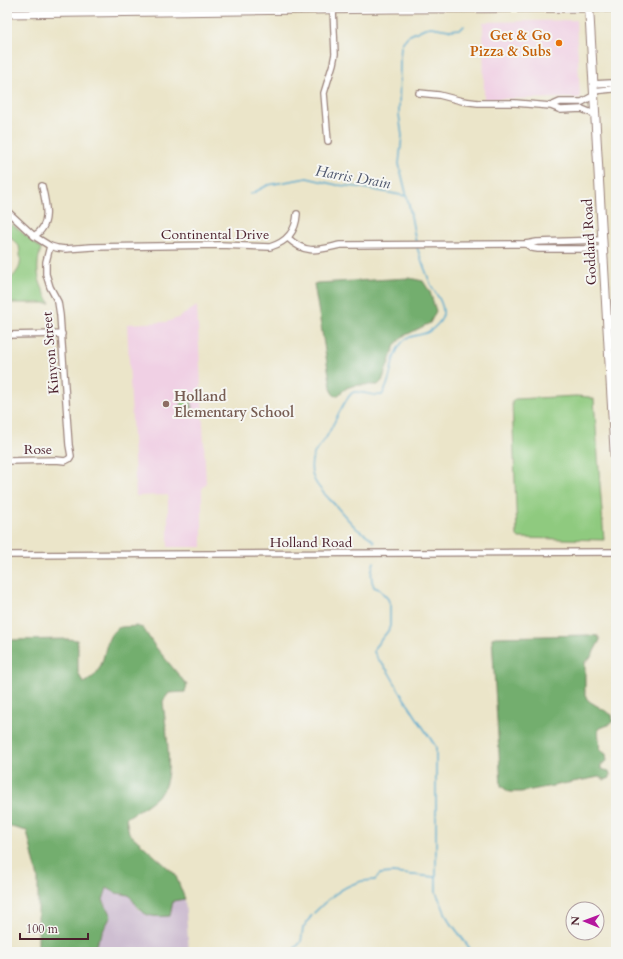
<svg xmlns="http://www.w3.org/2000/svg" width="623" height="959" font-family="Cardo,serif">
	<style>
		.built { fill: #f0d0e4 }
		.industrial { fill: #cebed1 }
		.green { fill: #8fca7f; stroke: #6c7455 }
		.forest { fill: #73ae6e; stroke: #5e664c }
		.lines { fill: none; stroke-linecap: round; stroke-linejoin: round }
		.stream { stroke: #53a8cf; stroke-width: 1.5 }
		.minor-casing { stroke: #9a827a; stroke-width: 8 }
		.tertiary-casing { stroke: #9a827a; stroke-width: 9 }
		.secondary-casing { stroke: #9a827a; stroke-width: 10 }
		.minor { stroke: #fff; stroke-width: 5.5 }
		.tertiary { stroke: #fff; stroke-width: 7 }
		.secondary { stroke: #fff; stroke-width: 8 }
		.food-dot { fill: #e8710a; stroke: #f6f6f2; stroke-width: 1.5 }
		.education-dot { fill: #8d6e63; stroke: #f6f6f2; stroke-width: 1.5 }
		.labels { text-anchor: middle; stroke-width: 4; stroke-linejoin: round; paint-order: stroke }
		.food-label { font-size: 14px; font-weight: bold; fill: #c56008; stroke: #f6f6f2; text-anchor: end }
		.street-label { font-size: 14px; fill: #4a1f2b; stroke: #f6f6f2 }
		.education-label { font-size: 14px; font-weight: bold; fill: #785e54; stroke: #f6f6f2; text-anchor: start }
		.water-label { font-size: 15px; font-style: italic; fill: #4e566d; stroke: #f6f6f2 }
	</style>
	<rect width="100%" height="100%" fill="#f6f6f2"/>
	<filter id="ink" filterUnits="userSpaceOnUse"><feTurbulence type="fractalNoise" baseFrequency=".025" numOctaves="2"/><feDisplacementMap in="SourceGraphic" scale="8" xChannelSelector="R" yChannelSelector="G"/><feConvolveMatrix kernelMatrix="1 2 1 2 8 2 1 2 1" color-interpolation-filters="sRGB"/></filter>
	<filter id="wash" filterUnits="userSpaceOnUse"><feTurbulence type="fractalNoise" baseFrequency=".012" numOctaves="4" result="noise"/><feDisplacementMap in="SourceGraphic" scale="16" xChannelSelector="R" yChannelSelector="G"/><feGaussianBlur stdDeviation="0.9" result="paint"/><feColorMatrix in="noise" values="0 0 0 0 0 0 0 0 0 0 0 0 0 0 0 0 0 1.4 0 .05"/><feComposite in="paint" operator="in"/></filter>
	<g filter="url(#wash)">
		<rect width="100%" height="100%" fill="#ebe5c9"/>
		<!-- built -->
		<path class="built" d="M576,20L580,98L484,99L483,22Z
			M197,306L206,483L202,489V547H168V495L136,496L127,324L166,322L178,318Z"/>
		<!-- industrial -->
		<path class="industrial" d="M107,888L116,893L129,895L140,911L173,901L185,899L189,952H97L96,944L111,916L103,900Z"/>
		<!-- green -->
		<path class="green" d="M12,224L41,249C34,271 39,284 50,303H7V283C21,268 22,267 19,246L7,234V229Z
			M183,392L191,396L192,409H181V393Z
			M576,396L589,397L594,399L604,540L519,538L517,536L512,401L515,399Z"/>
		<!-- forest -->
		<path class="forest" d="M409,278L423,281L430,292L436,311L430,323L402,337L395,345L382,381L378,385C368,385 358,384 349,387C343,389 341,395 335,396L332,393L314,284L317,283Z
			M136,626L143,628L154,645L187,685L185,692L169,693L163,701C165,723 174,771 163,790C156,801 137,811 126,818L129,833L175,874L185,899L173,901L170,916C145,918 143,915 129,895L116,893L107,888L103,900L111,916L96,944L97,952H41L38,949V878L27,831L7,826V640L68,639L77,640L78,647V672L83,683C111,672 99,639 118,628C122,626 131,627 136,626Z
			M588,635L598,636L600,640L591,657L585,662V696L589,701L612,715L613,721L608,725L598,729L600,750L606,754L607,761L601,765V769L609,771L610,774V778L605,780L599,777L521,792H509L501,786L492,638L495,637Z"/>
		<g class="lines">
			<!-- stream -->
			<path class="stream" d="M251,194L268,185L307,178L337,185L358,187L406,196
				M416,243L409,205L399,164L402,136L399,114L400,59L401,46L403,42L408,36L425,28L431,27L449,30L461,29L464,26
				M374,542C371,536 362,533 357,529C350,522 343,514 336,506C322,491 306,479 313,456C316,449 323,443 327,436C332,428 347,393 354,392C363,391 373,397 382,395C393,381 389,359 401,344C406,335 420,336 428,332C435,328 443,320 443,313C444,303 435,293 431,285C426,272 421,260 417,247
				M374,562C371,571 370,578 374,587L379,589L388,599L390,605V626L388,631L375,647L374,652L378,659L388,671L403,697L436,747V892L448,919L471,950L474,952H493
				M314,913C327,900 341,887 359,882C364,880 370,881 375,880L380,874L392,873L435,877
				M291,952L301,942L303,928L312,915"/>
		</g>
	</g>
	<g filter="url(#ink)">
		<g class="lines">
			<!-- minor casing -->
			<g class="minor-casing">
				<path id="minor" d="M593,84L611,83L616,87
					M593,91L612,89L616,87
					M419,93L439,95L462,101L478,103H515L551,106
					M593,96L582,102H560L551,106L561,110L582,109L594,114
					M328,141L324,93L333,64L335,54L333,9
					M7,211L34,236L50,246L57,248L65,249L92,247L221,245L270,247C287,242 296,231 297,214
					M34,236C52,226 46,203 42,186
					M288,238C306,255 318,250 340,245L526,244L537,242L602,240
					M526,244L532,248L538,249H602
					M7,335L62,334
					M7,461L56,460L65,461L69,459L71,456L69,445L60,315L58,302L50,287L46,274V262L50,246
					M7,555L616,552"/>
			</g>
			<!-- tertiary casing -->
			<g class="tertiary-casing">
				<path id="tertiary" d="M7,14L393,9L616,8"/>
			</g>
			<!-- secondary casing -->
			<g class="secondary-casing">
				<path id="secondary" d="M589,7L616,476"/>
			</g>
			<!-- minor -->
			<use href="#minor" class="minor"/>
			<!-- tertiary -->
			<use href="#tertiary" class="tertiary"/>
			<!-- secondary -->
			<use href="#secondary" class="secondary"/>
		</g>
	</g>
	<!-- markers -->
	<circle class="food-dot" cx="559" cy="43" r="4"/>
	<circle class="education-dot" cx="166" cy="404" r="4"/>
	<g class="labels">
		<!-- food labels -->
		<g class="food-label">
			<text x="551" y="40">Get &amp; Go<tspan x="551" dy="16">Pizza &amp; Subs</tspan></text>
		</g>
		<!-- street labels -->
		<g class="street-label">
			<text x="215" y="239">Continental Drive</text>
			<text transform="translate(589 242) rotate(-93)" y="5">Goddard Road</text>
			<text transform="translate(50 353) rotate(-95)" y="5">Kinyon Street</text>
			<text x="38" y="454">Rose</text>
			<text x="311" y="547">Holland Road</text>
		</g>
		<!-- education labels -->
		<g class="education-label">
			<text x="174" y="401">Holland<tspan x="174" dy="16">Elementary School</tspan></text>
		</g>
		<!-- water labels -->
		<g class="water-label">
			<text transform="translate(353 177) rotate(10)" y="5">Harris Drain</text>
		</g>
	</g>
	<!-- margin -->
	<rect width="623" height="959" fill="none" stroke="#f6f6f2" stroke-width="24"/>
	<!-- north arrow -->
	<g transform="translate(585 921) rotate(271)"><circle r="19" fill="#f6f6f2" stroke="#b1a0a2"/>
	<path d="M0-3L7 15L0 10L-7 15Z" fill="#b5179e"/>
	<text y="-6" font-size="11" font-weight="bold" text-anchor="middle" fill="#4a1f2b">N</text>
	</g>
	<!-- scale -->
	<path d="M20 933v6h68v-6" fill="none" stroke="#4a1f2b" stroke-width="2"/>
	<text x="26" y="933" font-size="12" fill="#4a1f2b" stroke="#f6f6f2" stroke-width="3" paint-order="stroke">100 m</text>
</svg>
